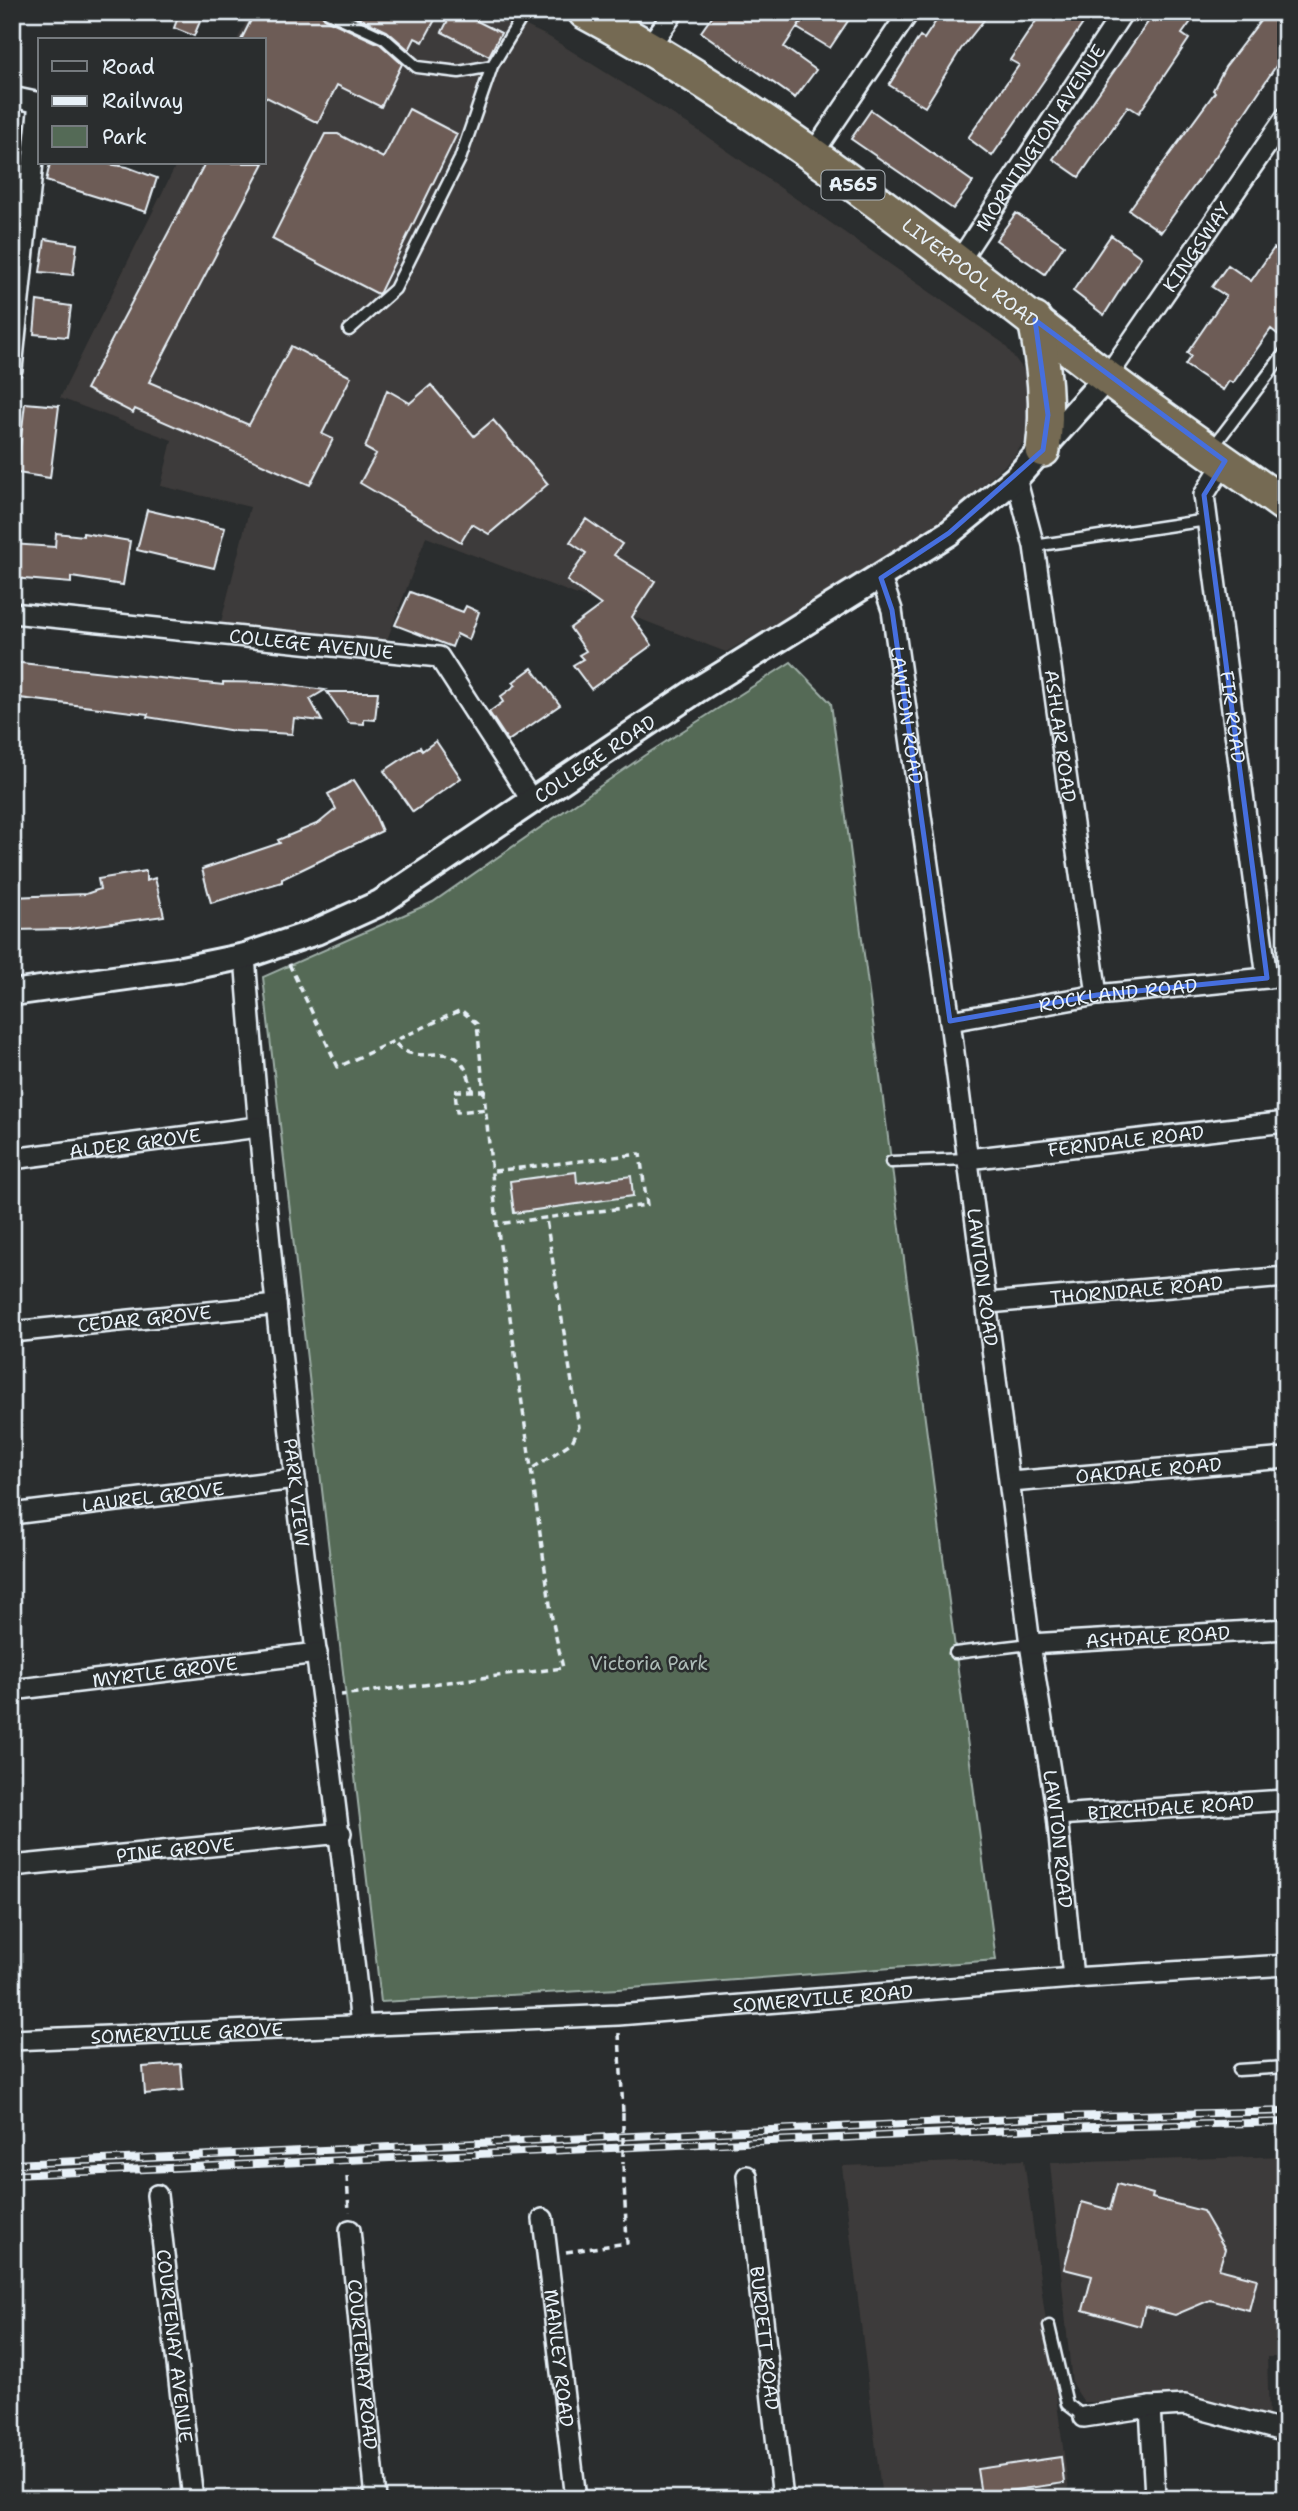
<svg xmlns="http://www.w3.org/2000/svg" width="1298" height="2511" font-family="'Shantell Sans',sans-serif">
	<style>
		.built { fill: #3e3b3a }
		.green { fill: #546a56; stroke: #9eaea7; stroke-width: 2 }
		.building { fill: #6d5c56; stroke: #e8f1f8; stroke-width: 2 }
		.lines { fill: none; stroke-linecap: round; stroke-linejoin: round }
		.service-casing { stroke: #e8f1f8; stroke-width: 15 }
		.minor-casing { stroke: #e8f1f8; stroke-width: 24 }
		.tertiary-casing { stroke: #e8f1f8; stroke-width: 30 }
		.trunk-casing { stroke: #e8f1f8; stroke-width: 38 }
		.path { stroke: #e8f1f8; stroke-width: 3.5; stroke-dasharray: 7 5; stroke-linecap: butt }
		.service { stroke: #2a2d2e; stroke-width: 10 }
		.minor { stroke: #2a2d2e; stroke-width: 19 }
		.tertiary { stroke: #2a2d2e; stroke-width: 24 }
		.trunk { stroke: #746b52; stroke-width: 33 }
		.rail-casing { stroke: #e8f1f8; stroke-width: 8 }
		.rail { stroke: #2a2d2e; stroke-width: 5; stroke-dasharray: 16; stroke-linecap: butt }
		.path-bridge { stroke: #e8f1f8; stroke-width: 3.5; stroke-dasharray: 7 5; stroke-linecap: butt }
		.marked { fill: none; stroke: #466fde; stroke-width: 5; stroke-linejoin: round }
		.labels { text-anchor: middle; stroke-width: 5; stroke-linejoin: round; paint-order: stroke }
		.shield { fill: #2a2d2e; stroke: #afb6bb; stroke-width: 2 }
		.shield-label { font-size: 18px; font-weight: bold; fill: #e8f1f8 }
		.street-label { font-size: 19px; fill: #e8f1f8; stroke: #2a2d2e }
		.park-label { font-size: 19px; fill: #adbbb7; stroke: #2a2d2e }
	</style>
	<rect width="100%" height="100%" fill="#2a2d2e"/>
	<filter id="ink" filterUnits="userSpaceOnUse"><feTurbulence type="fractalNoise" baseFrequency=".0143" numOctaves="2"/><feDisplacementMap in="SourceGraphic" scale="14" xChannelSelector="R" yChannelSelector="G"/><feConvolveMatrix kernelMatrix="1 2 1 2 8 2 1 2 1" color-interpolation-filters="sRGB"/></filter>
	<g filter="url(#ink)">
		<!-- built -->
		<path class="built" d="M251,12H497L549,37L696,129L1003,343L1034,383L1029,434L1013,458L944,520L895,555L726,652L426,537L382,653L218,634L250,507L161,486L172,440L60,398L177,163H264V40H237Z
			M1286,2156V2357H1267L1269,2420L1216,2403L1084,2402L1072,2384L1050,2163Z
			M1024,2160L1070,2499H882L842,2166Z"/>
		<!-- green -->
		<path class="green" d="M791,662L831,703L996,1960L618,1989L381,2002L263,977L433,902L645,755Z"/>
		<!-- building -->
		<path class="building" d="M180,12H204L194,36L174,28Z
			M255,12H321L325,19L380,44L402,64L381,107L337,85L318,123L264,96V40H241Z
			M346,12H424L436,18L423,42L415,38L409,50L387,31Z
			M452,12H459L501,33L489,56L442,32Z
			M715,12H807L784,47L816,70L795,98L701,32Z
			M809,12H854L830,48L797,28Z
			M942,12H972L984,20L961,49L925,107L889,85L920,36L924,39Z
			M1042,12H1091L992,156L968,138L1019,65L1010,60Z
			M1155,12H1198L1182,34L1189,39L1139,113L1128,106L1079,177L1053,159Z
			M1267,12H1286V51L1216,156L1161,232L1129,210L1215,92L1213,90L1225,67Z
			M409,109L457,134L380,292L378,294L272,239L325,134H338L383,158Z
			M871,110L973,182L953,209L851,139Z
			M50,163H102L127,167L157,178L146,212L46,181Z
			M205,163H264L149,382L249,425L291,346L351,377L322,434L333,439L310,485L135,409L133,413L86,389Z
			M1016,213L1064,245L1045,274L996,240Z
			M1111,235L1141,257L1104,315L1073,291Z
			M45,239L77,244L73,275L40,272Z
			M1274,248L1286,255V341L1271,329L1233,383L1229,381L1223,390L1185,365L1191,356L1187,353L1226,296L1212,287L1228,265L1251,281Z
			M37,301L71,306L67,337L34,334Z
			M431,385L474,436L493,420L548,484L489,534L472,524L461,542L360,483L376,454L365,448L387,390L410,403Z
			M25,403L59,406L50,478L17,473Z
			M147,510L225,528L214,568L137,550Z
			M586,519L622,544L614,555L655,581L632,617L652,645L591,689L573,665L583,659L579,655L586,651L570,628L601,605L567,581L586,553L570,542Z
			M56,533L83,536V533L130,541L123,585L71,577V583L12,578V544L55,547Z
			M410,592L463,612L466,606L479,612L469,640L457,634L452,647L395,625Z
			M12,662L223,685V682L274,683L325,690L310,699L322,721L294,718L292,734L235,731L147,717L148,714L12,697Z
			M532,668L560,705L508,741L489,712L503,702L500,697L516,685L513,682Z
			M327,692H378L375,720L364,719V724L349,723Z
			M436,741L461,778L413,812L384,771L420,747L422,751Z
			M354,780L372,808L382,831L282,879V882L211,903L202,869L280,843L278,840L319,823L336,809L328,794Z
			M146,871V881L155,878L164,916L69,929L12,930V897L86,894L100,889L98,879Z
			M576,1172L577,1183L631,1176L633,1196L514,1213L510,1181Z
			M181,2064L183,2090L145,2094L143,2067Z
			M1117,2184L1153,2194L1152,2198L1203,2211L1225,2249L1219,2269L1257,2279L1249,2310L1210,2300L1175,2315L1145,2307L1140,2326L1083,2310L1092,2276L1064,2269L1082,2202L1110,2210Z
			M1061,2457L1064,2483L981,2495L977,2469Z"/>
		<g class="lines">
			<!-- service casing -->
			<g class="service-casing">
				<path id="service" d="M328,12L384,38L417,67L459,72L492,66L525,12
					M349,330L395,289L460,159L492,66
					M1213,447L1286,351
					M1034,546L1207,520
					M891,1162L968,1159
					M955,1653L1030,1644
					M1238,2070L1286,2067
					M1049,2326L1067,2404L1084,2417"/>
			</g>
			<!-- minor casing -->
			<g class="minor-casing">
				<g id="minor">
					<path d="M649,47L674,12"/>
					<path d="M12,97L40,103"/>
					<path d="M812,155L909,12"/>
					<path id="s1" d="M958,263L1123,12"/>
					<path d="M12,369L39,102"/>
					<path id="s2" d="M1107,377L1286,117"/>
					<path id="s3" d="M1225,461L1204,495L1267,978"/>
					<path id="s4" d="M1016,478L1034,546L1097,995"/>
					<path id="s5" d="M881,578L892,610L950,1021L1030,1644L1057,1815L1073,1978"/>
					<path id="s6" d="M12,613L439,657L532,801"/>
					<path id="s7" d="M245,956C258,1130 275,1305 295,1478C316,1661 342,1843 361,2026"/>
					<path id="s8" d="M950,1021L1097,995L1286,976"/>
					<path id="s9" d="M12,1159L258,1127"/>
					<path id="s10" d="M968,1159L1286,1122"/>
					<path id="s11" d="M988,1303L1286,1277"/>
					<path id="s12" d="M12,1332L276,1305"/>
					<path id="s13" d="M1011,1482L1286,1458"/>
					<path id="s14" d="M12,1514L295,1479"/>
					<path id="s15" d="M1030,1644L1286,1629"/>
					<path id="s16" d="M12,1690L317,1653"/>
					<path id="s17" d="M1057,1815L1286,1800"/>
					<path id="s18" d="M12,1866L341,1833"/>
					<path id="s19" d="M12,2040L618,2015L1073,1978L1286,1965"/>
					<path id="s20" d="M747,2176L783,2499"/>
					<path id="s21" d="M157,2195L193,2499"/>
					<path id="s22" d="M543,2219L576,2499"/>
					<path id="s23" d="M350,2230L376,2499"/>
					<path d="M1150,2407L1155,2496"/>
					<path d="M1084,2417L1150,2407L1185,2405L1286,2432"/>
				</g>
			</g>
			<!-- tertiary casing -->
			<g class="tertiary-casing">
				<g id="tertiary">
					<path id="s24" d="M12,993L177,970L245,956L316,932L380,903L697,690L949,533L1016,478L1107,377"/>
				</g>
			</g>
			<!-- trunk casing -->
			<g class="trunk-casing">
				<g id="trunk">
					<path id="s25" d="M585,12C772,112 938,248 1105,376C1164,421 1226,462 1286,506"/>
					<path d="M1035,320C1044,365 1049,405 1043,450"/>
				</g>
			</g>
			<!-- path -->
			<path class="path" d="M289,964L338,1067L461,1010L477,1024L497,1224L552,1619L563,1668L341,1695
				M396,1044C422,1073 461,1026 472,1091
				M486,1091H455L457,1112L488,1109
				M494,1171L640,1154L647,1205L497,1224
				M533,1468L572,1442L579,1427L546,1219
				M619,2033L623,2113
				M347,2176L349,2212
				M566,2252L627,2243L623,2164"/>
			<!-- service -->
			<use href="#service" class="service"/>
			<!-- minor -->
			<use href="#minor" class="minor"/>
			<!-- tertiary -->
			<use href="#tertiary" class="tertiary"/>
			<!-- trunk -->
			<use href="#trunk" class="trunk"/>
			<!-- rail casing -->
			<g class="rail-casing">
				<path id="rail" d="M12,2164L1058,2117L1286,2111
					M12,2175L1058,2128L1286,2122"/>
			</g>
			<!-- rail -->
			<use href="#rail" class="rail"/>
			<!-- path-bridge -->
			<path class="path-bridge" d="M623,2113V2164"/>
		</g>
	</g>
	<!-- marked area -->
	<path class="marked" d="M1035,320L1225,461L1204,495L1267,978L1097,995L950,1021L892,610L881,578L949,533L1043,450L1048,415Z"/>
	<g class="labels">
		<!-- shield labels -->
		<rect class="shield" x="821.5" y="170.5" width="63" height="29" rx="5"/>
		<g class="shield-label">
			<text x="853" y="191">A565</text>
		</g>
		<!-- street labels -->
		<g class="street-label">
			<text dy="7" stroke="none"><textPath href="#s1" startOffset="150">MORNINGTON AVENUE</textPath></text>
			<text dy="7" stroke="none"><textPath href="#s2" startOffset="158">KINGSWAY</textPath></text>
			<text dy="7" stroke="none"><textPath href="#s25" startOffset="466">LIVERPOOL ROAD</textPath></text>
			<text dy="7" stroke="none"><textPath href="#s6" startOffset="301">COLLEGE AVENUE</textPath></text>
			<text dy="7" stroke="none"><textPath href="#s5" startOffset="140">LAWTON ROAD</textPath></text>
			<text dy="7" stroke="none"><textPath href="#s3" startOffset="264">FIR ROAD</textPath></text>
			<text dy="7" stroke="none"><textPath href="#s4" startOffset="262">ASHLAR ROAD</textPath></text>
			<text dy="7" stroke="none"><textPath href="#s24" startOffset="640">COLLEGE ROAD</textPath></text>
			<text dy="7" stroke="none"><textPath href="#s8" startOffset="170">ROCKLAND ROAD</textPath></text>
			<text dy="7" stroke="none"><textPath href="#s10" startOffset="159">FERNDALE ROAD</textPath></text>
			<text dy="7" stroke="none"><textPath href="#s9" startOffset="124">ALDER GROVE</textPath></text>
			<text dy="7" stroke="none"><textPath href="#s5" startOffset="707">LAWTON ROAD</textPath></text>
			<text dy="7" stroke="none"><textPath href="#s11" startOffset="149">THORNDALE ROAD</textPath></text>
			<text dy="7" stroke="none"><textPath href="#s12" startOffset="133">CEDAR GROVE</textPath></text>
			<text dy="7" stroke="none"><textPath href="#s13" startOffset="138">OAKDALE ROAD</textPath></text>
			<text dy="7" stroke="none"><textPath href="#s7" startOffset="539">PARK VIEW</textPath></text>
			<text dy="7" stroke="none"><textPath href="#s14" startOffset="142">LAUREL GROVE</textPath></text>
			<text dy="7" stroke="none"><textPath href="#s15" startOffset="128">ASHDALE ROAD</textPath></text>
			<text dy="7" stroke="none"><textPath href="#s16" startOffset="154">MYRTLE GROVE</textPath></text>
			<text dy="7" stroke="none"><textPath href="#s17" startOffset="114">BIRCHDALE ROAD</textPath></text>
			<text dy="7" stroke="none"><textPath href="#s5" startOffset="1274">LAWTON ROAD</textPath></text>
			<text dy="7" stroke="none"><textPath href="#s18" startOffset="164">PINE GROVE</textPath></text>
			<text dy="7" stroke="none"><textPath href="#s19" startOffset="812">SOMERVILLE ROAD</textPath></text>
			<text dy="7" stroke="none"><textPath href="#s19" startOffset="175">SOMERVILLE GROVE</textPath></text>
			<text dy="7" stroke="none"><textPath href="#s20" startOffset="163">BURDETT ROAD</textPath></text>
			<text dy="7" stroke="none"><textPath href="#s21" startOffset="152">COURTENAY AVENUE</textPath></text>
			<text dy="7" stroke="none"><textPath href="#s22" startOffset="140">MANLEY ROAD</textPath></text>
			<text dy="7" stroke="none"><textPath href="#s23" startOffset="135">COURTENAY ROAD</textPath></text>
		</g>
		<!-- park labels -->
		<g class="park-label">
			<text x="649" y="1670">Victoria Park</text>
		</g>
	</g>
	<!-- margin -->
	<rect width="1298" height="2511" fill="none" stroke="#2a2d2e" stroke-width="42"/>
	<rect x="21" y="21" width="1256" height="2469" fill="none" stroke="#e8f1f8" stroke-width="2.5" filter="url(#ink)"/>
	<!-- legend -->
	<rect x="38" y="38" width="228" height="126" fill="#2a2d2e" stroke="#767b7f" stroke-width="2"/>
	<rect x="52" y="61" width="35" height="10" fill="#2a2d2e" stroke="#767b7f" stroke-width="2"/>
	<text x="102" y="74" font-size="21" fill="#e8f1f8">Road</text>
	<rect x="52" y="96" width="35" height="10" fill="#e8f1f8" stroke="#767b7f" stroke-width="2"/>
	<text x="102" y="108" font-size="21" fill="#e8f1f8">Railway</text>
	<rect x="52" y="126" width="35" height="21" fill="#546a56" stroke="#767b7f" stroke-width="2"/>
	<text x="102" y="144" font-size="21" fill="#e8f1f8">Park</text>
</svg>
